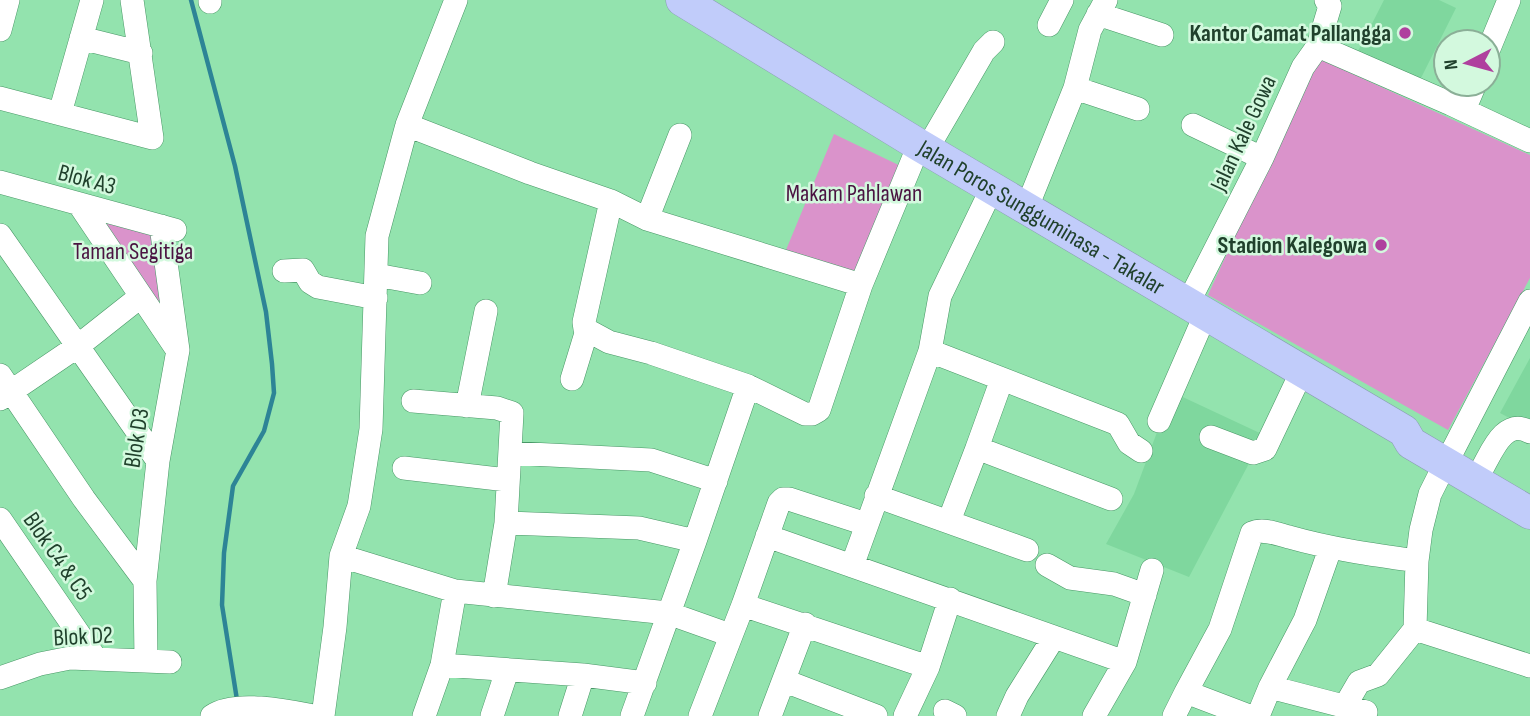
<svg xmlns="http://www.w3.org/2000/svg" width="1530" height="716" font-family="'Sofia Sans Condensed',sans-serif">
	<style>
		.built { fill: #7fd79e }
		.green { fill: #da93cb }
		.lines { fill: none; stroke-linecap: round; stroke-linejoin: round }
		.stream { stroke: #2d8496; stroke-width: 4.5 }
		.minor-casing { stroke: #489766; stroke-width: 24 }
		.highway-casing { stroke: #899bb2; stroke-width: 33 }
		.minor { stroke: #fff; stroke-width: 23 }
		.highway { stroke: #c1ccfa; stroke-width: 32 }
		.poi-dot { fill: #af409e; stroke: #d3f9de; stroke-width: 2.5 }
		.labels { text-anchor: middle; stroke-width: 5; stroke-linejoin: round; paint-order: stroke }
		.poi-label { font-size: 24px; font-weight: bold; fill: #20412c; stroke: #d3f9de; text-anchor: end }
		.street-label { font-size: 24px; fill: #20412c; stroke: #d3f9de }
		.park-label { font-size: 24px; fill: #4a1341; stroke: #d3f9de }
	</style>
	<rect width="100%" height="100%" fill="#93e3ae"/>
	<!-- built -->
	<path class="built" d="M1384,0H1439L1456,8L1416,88L1355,57Z
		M1530,358V429L1500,413Z
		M1172,392L1264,435L1189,577L1106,544L1134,494Z"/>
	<!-- green -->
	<path class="green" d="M1320,59L1530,155V278L1448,430L1208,295L1274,150Z
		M834,134L909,170L860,284L786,250Z
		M68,208L156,232L170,344Z"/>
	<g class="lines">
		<!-- stream -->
		<path class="stream" d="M191,0L235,166L266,312L272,364L274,393L264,431L233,486L224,553L222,605L237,700"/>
		<!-- minor casing -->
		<g class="minor-casing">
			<path id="minor" d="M210,0V2
				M1098,14L1162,35
				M1049,25L1062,0
				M0,30L8,0
				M81,38L141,53
				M1318,46L1330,6L1326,0
				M1488,51L1509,0
				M1075,88L1138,109
				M0,98L152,138L132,0
				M1464,110L1475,84
				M60,113L92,0
				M407,125L530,173L611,201L584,322L585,329L609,342L651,353L748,386L695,541L632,716
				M1193,125L1262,158
				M927,149L984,51L993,42
				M0,182L175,230
				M611,201L647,219L861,285
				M79,204L176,348
				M1027,207L1075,88L1090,30L1106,0
				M647,219L680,135
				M0,235L158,461
				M284,271L303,270L310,282L318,287L376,298
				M376,275L420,283
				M1188,303L1262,158L1303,67L1318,46L1451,104L1530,141
				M930,351L1118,424L1129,443L1141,451
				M0,375L84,499L145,581
				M572,379L587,330
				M1002,379L977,448L1111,499
				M748,386L805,414H812L819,410L861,285L919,145
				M0,399L78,346L140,297
				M413,401L497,408L512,413L506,523L494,596
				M467,406L486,311
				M1159,421L1206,313
				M1211,437L1253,453L1265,449L1302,371
				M1453,450L1530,301
				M510,453L651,460L716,481
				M1483,467C1493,449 1505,418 1530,432
				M404,468L507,480
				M876,496L1027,550
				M0,519L96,659
				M949,521L977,448
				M506,523L639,528L695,541
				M767,536L1125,662
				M341,556L455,591L668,613L730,635
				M1047,565L1070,578L1114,584L1145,595
				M852,566L930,351L940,296L993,186
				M743,605L928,667
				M1415,629L1530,666
				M146,661L145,581L158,461L178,350L161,226
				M442,665L583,675L645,683
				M0,678L40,664L70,658L170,662
				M785,681L876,716
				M1270,687L1366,712
				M1345,706L1359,682L1378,675L1415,629L1417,561L1421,530L1430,494L1445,464
				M945,711L955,716
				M212,716C234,700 288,711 313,716
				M323,716L335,627L341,556L359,506L371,429L377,236L407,125L456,0
				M424,716L442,665L455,591
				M492,716L507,671
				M570,716L583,675
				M700,716L743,605L779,503L783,499H789L866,524
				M770,716L805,624
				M905,716L928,667L950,599
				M1008,716L1017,696L1054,637
				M1094,716L1125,662L1152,570
				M1174,716L1186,692
				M1249,716L1186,692L1220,629L1252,533C1263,528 1277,534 1289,537C1331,549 1374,555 1417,561
				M1258,716L1270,687L1305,620L1330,549"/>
		</g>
		<!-- highway casing -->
		<g class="highway-casing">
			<g id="highway">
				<path id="s1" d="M682,0L919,145L1404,431L1411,443L1530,513"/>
			</g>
		</g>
		<!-- minor -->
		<use href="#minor" class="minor"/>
		<!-- highway -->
		<use href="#highway" class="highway"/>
	</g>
	<!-- markers -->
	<g class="poi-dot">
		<circle cx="1405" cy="33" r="7"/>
		<circle cx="1381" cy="245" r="7"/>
	</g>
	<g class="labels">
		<!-- poi labels -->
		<g class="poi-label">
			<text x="1391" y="41">Kantor Camat Pallangga</text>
			<text x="1367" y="253">Stadion Kalegowa</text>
		</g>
		<!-- street labels -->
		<g class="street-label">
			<text transform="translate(1243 133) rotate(-65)" y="8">Jalan Kale Gowa</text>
			<text transform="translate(87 179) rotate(15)" y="8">Blok A3</text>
			<text dy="8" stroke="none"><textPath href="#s1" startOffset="420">Jalan Poros Sungguminasa - Takalar</textPath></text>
			<text transform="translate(136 438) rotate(-81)" y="8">Blok D3</text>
			<text transform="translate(58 556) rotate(55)" y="8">Blok C4 &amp; C5</text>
			<text transform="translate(83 636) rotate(-3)" y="8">Blok D2</text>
		</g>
		<!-- park labels -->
		<g class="park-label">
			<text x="854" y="201">Makam Pahlawan</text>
			<text x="133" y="259">Taman Segitiga</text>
		</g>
	</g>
	<!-- north arrow -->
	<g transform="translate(1467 63) rotate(264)"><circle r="33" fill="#d3f9de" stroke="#8baf97" stroke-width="2"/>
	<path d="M0-5L12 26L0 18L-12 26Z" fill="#af409e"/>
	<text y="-10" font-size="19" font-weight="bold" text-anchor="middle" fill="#20412c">N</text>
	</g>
</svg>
